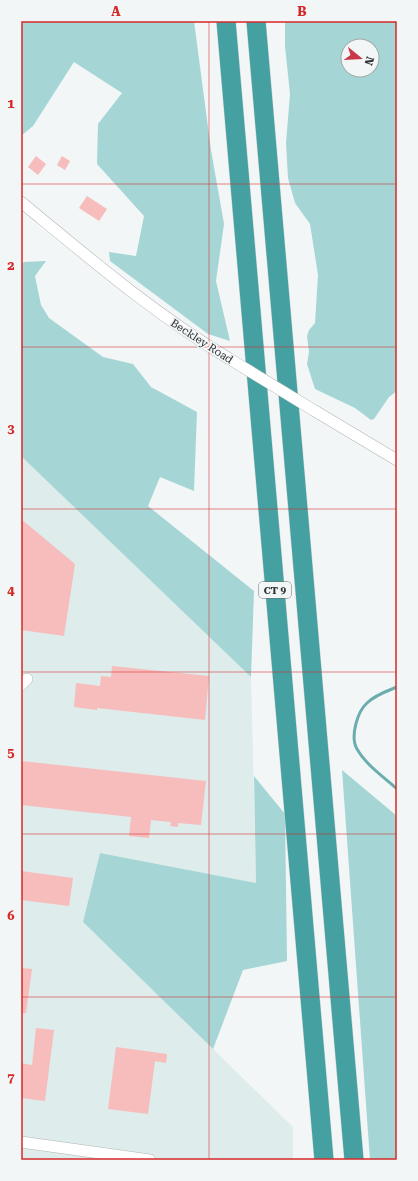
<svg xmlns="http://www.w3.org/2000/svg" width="418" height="1181" font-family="'Roboto Serif',serif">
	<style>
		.built { fill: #deeceb }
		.green { fill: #a5d6d5; fill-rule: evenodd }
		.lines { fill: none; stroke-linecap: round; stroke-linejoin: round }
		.stream { stroke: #6aadae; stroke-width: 3 }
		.building { fill: #f7bcbc }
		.street-casing { stroke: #b1b5b4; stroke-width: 12 }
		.highway-casing { stroke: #d1d2d2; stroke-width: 20 }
		.path { stroke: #939696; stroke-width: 1.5; stroke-dasharray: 3 3; stroke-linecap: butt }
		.street { stroke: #fff; stroke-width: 11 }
		.highway { stroke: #44a0a1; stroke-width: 19 }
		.street-bridge-casing { stroke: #b1b5b4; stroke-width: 12; stroke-linecap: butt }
		.street-bridge { stroke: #fff; stroke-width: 11 }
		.grid { fill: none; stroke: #d62828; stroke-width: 1; stroke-opacity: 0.55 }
		.labels { text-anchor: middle; stroke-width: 3; stroke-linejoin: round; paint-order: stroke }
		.shield { fill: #f2f6f6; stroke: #6a6d6d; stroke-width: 1 }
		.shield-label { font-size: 10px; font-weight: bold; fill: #303232 }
		.street-label { font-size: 11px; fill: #303232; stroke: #f2f6f6 }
		.neatline { fill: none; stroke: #d62828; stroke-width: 1.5 }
		.grid-label { font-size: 13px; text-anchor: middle; font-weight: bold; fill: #d62828 }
	</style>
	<rect width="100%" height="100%" fill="#f2f6f6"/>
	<!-- built -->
	<path class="built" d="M21,456L251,677L256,883L100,853L83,922L293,1127V1160H21Z"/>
	<!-- green -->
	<path class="green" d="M21,21H194L211,150L224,224L216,281L230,341L208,334L110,261L109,252L136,256L144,216L97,164L98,124L122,93L74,62L33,126L21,136Z
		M285,21H397V391L389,397L374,419L371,420L355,408L315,389L307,364L309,352L307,336L309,330L315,323L318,275L310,224L295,203L288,178L286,143L290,94L285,46ZM348,46H372V70H348Z
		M46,261L35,276L41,305L49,318L103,357L133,364L151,387L197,412L194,491L160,477L148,506L254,591L251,677L21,456V264L24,262Z
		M342,770L397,816V1160H370Z
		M254,776L285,814L287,961L243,970L213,1049L83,922L100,853L256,883Z"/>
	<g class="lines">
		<!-- stream -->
		<path class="stream" d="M397,687C387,691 375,695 367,703C357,712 350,737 357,749C366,765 384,777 397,789"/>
	</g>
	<!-- building -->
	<path class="building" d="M36,156L46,164L38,175L28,167Z
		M62,156L70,161L65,170L57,165Z
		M87,196L107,209L99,221L79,208Z
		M21,519L75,564L64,636L21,630Z
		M112,666L209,676L205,720L97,708V710L74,707L76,683L100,686L101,676L111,677Z
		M21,761L206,781L201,825L178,823V827L170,826L171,822L151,820L149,838L129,836L131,817L21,805Z
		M21,871L73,878L69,906L21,900Z
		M21,968L32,969L26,1013H21Z
		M36,1028L54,1030L45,1101L21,1098V1063L32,1065Z
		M116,1047L167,1054L166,1063L155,1061L148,1114L108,1109Z"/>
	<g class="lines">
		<!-- street casing -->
		<g class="street-casing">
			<path id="street" d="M21,202C88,257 153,313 228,358
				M315,411L397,460
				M21,685L27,679
				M21,1142L150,1160"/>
		</g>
		<!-- highway casing -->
		<g class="highway-casing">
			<path id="highway" d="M226,21L324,1160
				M256,21L354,1160"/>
		</g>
		<!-- path -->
		<path class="path" d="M397,1160V1146"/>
		<!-- street -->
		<use href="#street" class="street"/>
		<!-- highway -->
		<use href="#highway" class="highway"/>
		<!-- street-bridge casing -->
		<g class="street-bridge-casing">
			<path id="street-bridge" d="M228,358L315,411"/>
		</g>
		<!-- street-bridge -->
		<use href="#street-bridge" class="street-bridge"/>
	</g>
	<!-- grid -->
	<path class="grid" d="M209,21V1160M21,184H397M21,347H397M21,509H397M21,672H397M21,834H397M21,997H397"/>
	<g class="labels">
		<!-- shield labels -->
		<rect class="shield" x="259" y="582" width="32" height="16" rx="3"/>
		<g class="shield-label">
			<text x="275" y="594">CT 9</text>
		</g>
		<!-- street labels -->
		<g class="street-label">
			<text transform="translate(202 341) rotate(33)" y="4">Beckley Road</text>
		</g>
	</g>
	<!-- border -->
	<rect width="418" height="1181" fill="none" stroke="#f2f6f6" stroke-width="44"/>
	<!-- north arrow -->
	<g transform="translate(360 58) rotate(108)"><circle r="19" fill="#f2f6f6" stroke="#a4a8a8"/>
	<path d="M0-3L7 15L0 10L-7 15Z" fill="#c83849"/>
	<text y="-6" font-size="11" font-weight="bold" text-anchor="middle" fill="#303232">N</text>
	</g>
	<rect x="22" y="22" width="374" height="1137" class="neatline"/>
	<g class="grid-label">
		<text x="116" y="16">A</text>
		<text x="302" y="16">B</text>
		<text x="11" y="108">1</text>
		<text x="11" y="270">2</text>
		<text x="11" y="433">3</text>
		<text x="11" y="595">4</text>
		<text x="11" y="757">5</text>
		<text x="11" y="920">6</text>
		<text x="11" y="1082">7</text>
	</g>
</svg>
